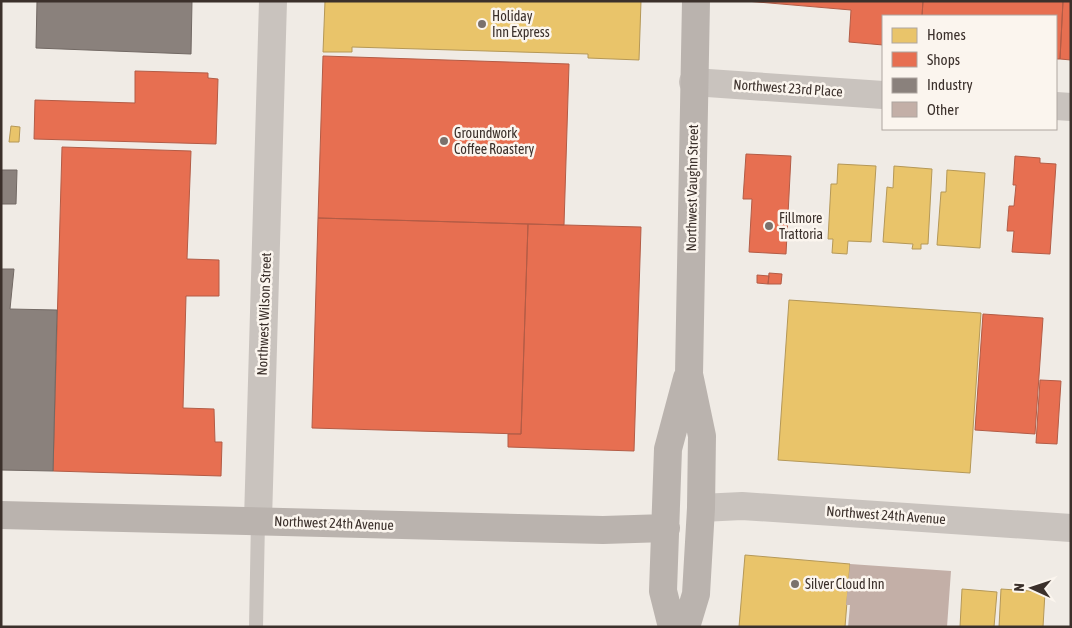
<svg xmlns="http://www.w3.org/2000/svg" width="1072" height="628" font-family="'Asap Condensed',sans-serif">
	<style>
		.homes { fill: #e9c46a; stroke: #b59857 }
		.shops { fill: #e76f51; stroke: #b35c46 }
		.industry { fill: #8a817c; stroke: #726964 }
		.building { fill: #c3afa7 }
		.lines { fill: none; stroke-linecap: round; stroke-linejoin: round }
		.lane { stroke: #c9c3be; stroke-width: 14 }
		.street { stroke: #c9c3be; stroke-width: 28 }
		.secondary { stroke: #bab3ae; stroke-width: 28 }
		.poi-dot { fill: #7a716c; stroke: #fbf5ee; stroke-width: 2 }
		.labels { text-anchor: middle; stroke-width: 5; stroke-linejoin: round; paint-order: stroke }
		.poi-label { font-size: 14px; fill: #3b302b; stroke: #fbf5ee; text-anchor: start }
		.street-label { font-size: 14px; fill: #3b302b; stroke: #fbf5ee }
	</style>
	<rect width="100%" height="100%" fill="#f0ebe5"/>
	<!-- homes -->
	<path class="homes" d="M325,1H641L639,60L588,58V54L352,47V52H323Z
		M11,126L20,127L19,142H9Z
		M838,164L876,166L871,242L848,241L847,254L832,253L833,239H828L831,184H837Z
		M894,166L932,169L928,244H921V249H912L913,244L883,242L887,187L893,188Z
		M947,170L985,173L980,248L937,245L941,192H946Z
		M789,300L981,313L970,473L778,460Z
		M745,555L850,564L845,627H739Z
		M962,589L997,592L994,627H960Z
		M1001,589L1045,592L1043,627H999Z"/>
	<!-- shops -->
	<path class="shops" d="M746,1H923L922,16H883V45L849,42L851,10Z
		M923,1H1063L1060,59H1056V16H922Z
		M1063,1H1071V60L1060,59Z
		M323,56L569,64L564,225L318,218Z
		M135,71L208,73V78L218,79L216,144L34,139L35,100L135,103Z
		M62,147L191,151L187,259L219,260V296H186L183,408L214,409L215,442H222L221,476L53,471Z
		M746,154L791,156L786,254L749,252L752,199H743Z
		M1015,156L1040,158V163L1056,164L1050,254L1012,252L1014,231H1007L1009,206H1014L1016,185H1013Z
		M318,218L528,224L521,434L312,428Z
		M528,224L641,227L634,451L508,447V434H521Z
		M769,273L782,274L781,284H768Z
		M757,275L769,276L768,284L757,283Z
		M983,314L1043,318L1035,434L975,430Z
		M1040,380L1061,381L1057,444L1036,443Z"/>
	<!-- industry -->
	<path class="industry" d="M37,1H192L191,54L36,48Z
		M1,170H17L16,204H1Z
		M1,269H14L10,309L57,310L53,471L1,470Z"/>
	<!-- building -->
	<path class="building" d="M850,564L951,571L947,627H848L850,605H846Z"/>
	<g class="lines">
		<!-- lane -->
		<path class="lane" d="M256,627L258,520"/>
		<!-- street -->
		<path class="street" d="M693,82L883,95
			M1056,106L1071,107
			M701,508L742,506L1071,528
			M258,520L273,1"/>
		<!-- secondary -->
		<path class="secondary" d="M1,515L603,530L666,528
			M672,627L663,591L668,449L687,378
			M686,627L696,594L701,508L702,436L689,374L696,1"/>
	</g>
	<!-- markers -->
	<g class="poi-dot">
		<circle cx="482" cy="24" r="5"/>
		<circle cx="444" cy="141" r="5"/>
		<circle cx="769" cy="226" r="5"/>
		<circle cx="795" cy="584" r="5"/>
	</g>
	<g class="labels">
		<!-- poi labels -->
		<g class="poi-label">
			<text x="492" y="21">Holiday<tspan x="492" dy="16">Inn Express</tspan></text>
			<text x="454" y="138">Groundwork<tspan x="454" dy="16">Coffee Roastery</tspan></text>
			<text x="779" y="223">Fillmore<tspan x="779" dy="16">Trattoria</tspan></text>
			<text x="805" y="589">Silver Cloud Inn</text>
		</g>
		<!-- street labels -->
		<g class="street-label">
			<text transform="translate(788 88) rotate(4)" y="5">Northwest 23rd Place</text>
			<text transform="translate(692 188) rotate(-89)" y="5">Northwest Vaughn Street</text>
			<text transform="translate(264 314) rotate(-88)" y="5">Northwest Wilson Street</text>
			<text transform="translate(886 515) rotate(4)" y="5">Northwest 24th Avenue</text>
			<text transform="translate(334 523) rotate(2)" y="5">Northwest 24th Avenue</text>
		</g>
	</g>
	<!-- border -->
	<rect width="1072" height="628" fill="none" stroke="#3b302b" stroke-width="5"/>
	<!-- legend -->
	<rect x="882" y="15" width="175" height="115" fill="#fbf5ee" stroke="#aea6a0"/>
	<rect x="892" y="28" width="25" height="15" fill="#e9c46a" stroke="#aea6a0"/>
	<text x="927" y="40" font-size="15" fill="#3b302b">Homes</text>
	<rect x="892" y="52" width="25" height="15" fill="#e76f51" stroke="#aea6a0"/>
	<text x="927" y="65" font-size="15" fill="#3b302b">Shops</text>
	<rect x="892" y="78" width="25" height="15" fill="#8a817c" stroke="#aea6a0"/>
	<text x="927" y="90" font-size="15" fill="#3b302b">Industry</text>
	<rect x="892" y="102" width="25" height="15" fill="#c3afa7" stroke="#aea6a0"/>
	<text x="927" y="115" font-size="15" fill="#3b302b">Other</text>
	<!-- north arrow -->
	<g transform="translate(1032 588) rotate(273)" stroke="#fbf5ee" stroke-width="4" paint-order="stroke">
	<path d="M0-4L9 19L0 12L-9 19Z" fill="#3b302b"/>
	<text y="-8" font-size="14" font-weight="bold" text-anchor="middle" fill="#3b302b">N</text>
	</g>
</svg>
